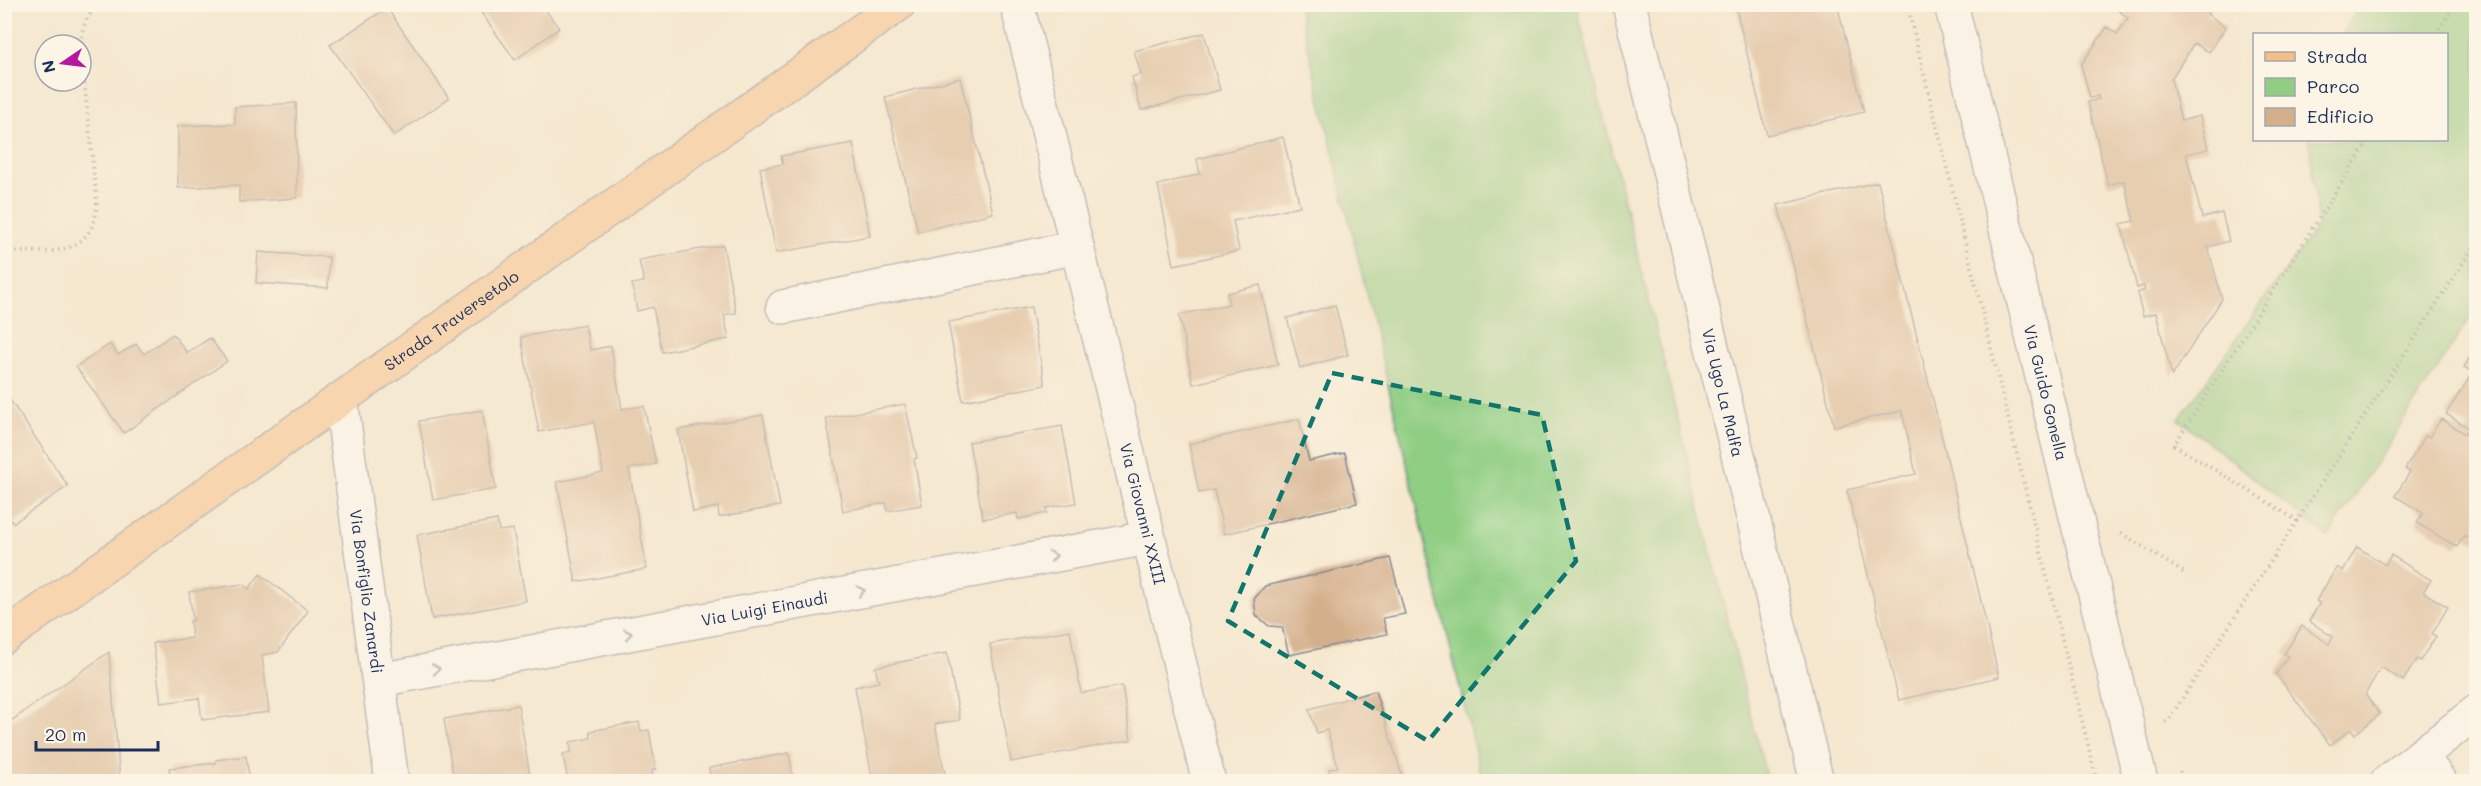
<svg xmlns="http://www.w3.org/2000/svg" width="2481" height="786" font-family="Mali,sans-serif">
	<style>
		.green { fill: #90ce83; stroke: #567e70; stroke-width: 1.5 }
		.building { fill: #d4af8b }
		.lines { fill: none; stroke-linecap: round; stroke-linejoin: round }
		.minor-casing { stroke: #888c96; stroke-width: 36 }
		.major-casing { stroke: #888c96; stroke-width: 36 }
		.path { stroke: #888c96; stroke-width: 4; stroke-dasharray: 1.5 4.5; stroke-linecap: butt }
		.minor { stroke: #fff; stroke-width: 33 }
		.major { stroke: #f6be87; stroke-width: 33 }
		.oneway { stroke: #8d97ae }
		.marked { fill: none; stroke: #0f766e; stroke-width: 4.5; stroke-dasharray: 12 8; stroke-linejoin: round }
		.labels { text-anchor: middle; stroke-width: 5; stroke-linejoin: round; paint-order: stroke }
		.street-label { font-size: 16px; fill: #1b2f5e; stroke: #fcf5e5 }
	</style>
	<rect width="100%" height="100%" fill="#fcf5e5"/>
	<filter id="ink" filterUnits="userSpaceOnUse"><feTurbulence type="fractalNoise" baseFrequency=".0167" numOctaves="2"/><feDisplacementMap in="SourceGraphic" scale="12" xChannelSelector="R" yChannelSelector="G"/><feConvolveMatrix kernelMatrix="1 2 1 2 8 2 1 2 1" color-interpolation-filters="sRGB"/></filter>
	<filter id="wash" filterUnits="userSpaceOnUse"><feTurbulence type="fractalNoise" baseFrequency=".008" numOctaves="4" result="noise"/><feDisplacementMap in="SourceGraphic" scale="24" xChannelSelector="R" yChannelSelector="G"/><feGaussianBlur stdDeviation="1.35" result="paint"/><feColorMatrix in="noise" values="0 0 0 0 0 0 0 0 0 0 0 0 0 0 0 0 0 1.4 0 .05"/><feComposite in="paint" operator="in"/></filter>
	<g filter="url(#wash)">
		<rect width="100%" height="100%" fill="#f5e8cf"/>
		<!-- green -->
		<path class="green" d="M2361,4L2476,5V309L2328,537L2179,419L2318,225L2309,140H2446V34H2342Z
			M1298,5H1576L1767,781H1482Z"/>
		<g id="blocks">
			<!-- building -->
			<path class="building" d="M475,4H541L559,28L515,60Z
				M1735,4H1837L1864,112L1767,135Z
				M2116,4H2214L2207,14L2226,27L2209,52L2194,43L2171,79L2181,121L2200,116L2208,149L2186,154L2202,218L2222,213L2229,241L2208,247L2222,299L2172,376L2156,313L2143,316L2137,293L2145,290L2144,286L2137,288L2121,224L2134,221L2124,181L2108,185L2088,102L2099,99L2098,96L2090,98L2081,65L2107,27L2117,34L2128,18L2114,7Z
				M387,8L449,98L394,136L330,45Z
				M1204,33L1220,90L1141,110L1132,77L1141,74L1134,51Z
				M960,78L993,213L918,232L885,97Z
				M296,103L297,198L239,202V185L178,188V126L235,124V107Z
				M1283,137L1300,206L1233,221L1239,251L1174,265L1158,185L1200,174L1197,159Z
				M853,143L870,236L776,253L760,168L783,164L781,156Z
				M1878,182L1934,404L1999,677L1899,700L1847,490L1916,474L1902,411L1834,426L1778,205Z
				M723,245L736,313L724,315L729,339L662,352L653,307L637,311L632,284L644,282L639,260Z
				M258,252L329,257L328,288L256,283Z
				M1260,285L1278,365L1193,384L1179,315L1229,304L1227,293Z
				M1335,305L1348,355L1300,368L1287,318Z
				M1031,307L1045,385L963,401L948,322Z
				M585,325L590,350L611,346L622,409L644,406L656,464L629,469L647,569L576,582L557,482L603,473L594,422L539,432L521,337Z
				M173,334L187,353L210,338L227,361L124,433L76,367L110,344L118,355L136,344L144,354Z
				M2476,346V543L2464,535L2457,547L2417,523L2423,513L2395,496L2410,472L2405,469L2426,435L2429,437L2441,419L2465,434L2469,428L2446,414L2473,372L2464,367Z
				M4,391L68,486L13,523L4,511Z
				M905,404L917,458L914,459L922,505L887,511L886,503L843,511L826,418Z
				M482,410L496,489L433,500L419,421Z
				M763,415L780,506L719,517L718,507L693,512L678,430Z
				M1299,419L1309,461L1345,453L1357,503L1224,534L1214,490L1199,493L1189,444Z
				M1062,426L1076,503L1046,508L1047,513L1018,519L1017,513L983,519L969,442Z
				M497,520L499,531L513,529L526,601L432,619L417,535Z
				M2357,547L2385,565L2391,555L2431,580L2423,592L2448,607L2432,634L2436,636L2420,661L2417,659L2403,681L2381,667L2365,694L2380,714L2355,734L2351,729L2330,745L2276,674L2288,656L2284,654L2302,626L2329,644L2333,637L2309,621L2320,603L2316,601L2337,567L2343,571Z
				M1390,558L1405,614L1383,618L1387,634L1289,655L1282,627L1269,626L1256,615L1254,599L1265,586Z
				M260,574L308,611L278,652L262,655L269,712L202,720L199,698L161,703L153,643L192,638L190,621H193L189,592L243,584L249,589Z
				M1070,630L1081,693L1122,686L1131,740L1011,762L990,644Z
				M109,652L120,782H4V726Z
				M947,653L960,720L935,724L945,775L913,782H873L855,687L879,682L875,667Z
				M1375,691L1403,778L1387,782H1333L1329,769L1338,767L1327,730L1317,733L1309,709Z
				M518,705L531,782H454L444,719Z
				M639,722L641,731L649,730L656,770H652L654,782H568L563,754L571,752L570,742L591,738L590,731Z
				M789,753L794,782H711L709,768Z
				M246,756L250,782H171L169,768L216,763V760Z"/>
		</g>
	</g>
	<g filter="url(#ink)">
		<use href="#blocks" fill-opacity="0" stroke="#888c96" stroke-width="1.5"/>
		<g class="lines">
			<!-- minor casing -->
			<g class="minor-casing">
				<g id="minor">
					<path id="s1" d="M1017,4L1209,782"/>
					<path id="s2" d="M1629,4L1817,782"/>
					<path id="s3" d="M1951,4L2141,782"/>
					<path d="M783,307L1077,247"/>
					<path id="s4" d="M341,399L392,782"/>
					<path id="s5" d="M379,680L1148,538"/>
					<path d="M2421,755L2440,782"/>
					<path d="M2387,782L2476,712"/>
				</g>
			</g>
			<!-- major casing -->
			<g class="major-casing">
				<g id="major">
					<path id="s6" d="M4,637L899,4"/>
				</g>
			</g>
			<!-- path -->
			<path class="path" d="M1907,4L2097,782
				M2436,34L2456,4
				M4,251C47,252 94,259 97,203L81,50C81,31 84,17 100,4
				M2298,521L2174,445L2369,140
				M2121,533L2186,574
				M2165,722L2168,721L2476,243
				M2180,771L2182,782"/>
			<!-- minor -->
			<use href="#minor" class="minor"/>
			<!-- major -->
			<use href="#major" class="major"/>
		</g>
		<!-- one-way arrows -->
		<defs><path id="oneway-chevron" d="M-2-3.5L2.5 0L-2 3.5" fill="none" stroke-width="1.6" stroke-linecap="round" stroke-linejoin="round" transform="scale(1.5)"/></defs>
		<g class="oneway">
			<use href="#oneway-chevron" transform="translate(1053 556) rotate(-10)"/>
			<use href="#oneway-chevron" transform="translate(861 591) rotate(-10)"/>
			<use href="#oneway-chevron" transform="translate(628 634) rotate(-10)"/>
			<use href="#oneway-chevron" transform="translate(436 669) rotate(-10)"/>
		</g>
	</g>
	<!-- marked area -->
	<path d="M0 0H2481V786H0ZM1332,373L1542,415L1576,561L1428,741L1228,621Z" fill="#f5e8cf" fill-opacity=".55" fill-rule="evenodd"/>
	<path class="marked" d="M1332,373L1542,415L1576,561L1428,741L1228,621Z"/>
	<g class="labels">
		<!-- street labels -->
		<g class="street-label">
			<text dy="6" stroke="none"><textPath href="#s6" startOffset="548">Strada Traversetolo</textPath></text>
			<text dy="6" stroke="none"><textPath href="#s2" startOffset="400">Via Ugo La Malfa</textPath></text>
			<text dy="6" stroke="none"><textPath href="#s3" startOffset="400">Via Guido Gonella</textPath></text>
			<text dy="6" stroke="none"><textPath href="#s1" startOffset="525">Via Giovanni XXIII</textPath></text>
			<text dy="6" stroke="none"><textPath href="#s4" startOffset="194">Via Bonfiglio Zanardi</textPath></text>
			<text dy="6" stroke="none"><textPath href="#s5" startOffset="392">Via Luigi Einaudi</textPath></text>
		</g>
	</g>
	<!-- margin -->
	<rect width="2481" height="786" fill="none" stroke="#fcf5e5" stroke-width="24"/>
	<!-- legend -->
	<rect x="2253" y="33" width="195" height="108" fill="#fcf5e5" stroke="#a2a6af" stroke-width="1.5"/>
	<rect x="2265" y="52" width="30" height="9" fill="#f6be87" stroke="#a2a6af" stroke-width="1.5"/>
	<text x="2307" y="63" font-size="18" fill="#1b2f5e">Strada</text>
	<rect x="2265" y="78" width="30" height="18" fill="#90ce83" stroke="#a2a6af" stroke-width="1.5"/>
	<text x="2307" y="93" font-size="18" fill="#1b2f5e">Parco</text>
	<rect x="2265" y="108" width="30" height="18" fill="#d4af8b" stroke="#a2a6af" stroke-width="1.5"/>
	<text x="2307" y="123" font-size="18" fill="#1b2f5e">Edificio</text>
	<!-- north arrow -->
	<g transform="translate(63 63) rotate(256)"><circle r="28" fill="#fcf5e5" stroke="#a2a6af" stroke-width="1.5"/>
	<path d="M0-4.5L10 22L0 15L-10 22Z" fill="#b5179e"/>
	<text y="-9" font-size="16" font-weight="bold" text-anchor="middle" fill="#1b2f5e">N</text>
	</g>
	<!-- scale -->
	<path d="M36 741v9h122v-9" fill="none" stroke="#1b2f5e" stroke-width="3"/>
	<text x="45" y="741" font-size="18" fill="#1b2f5e" stroke="#fcf5e5" stroke-width="4.5" paint-order="stroke">20 m</text>
</svg>
